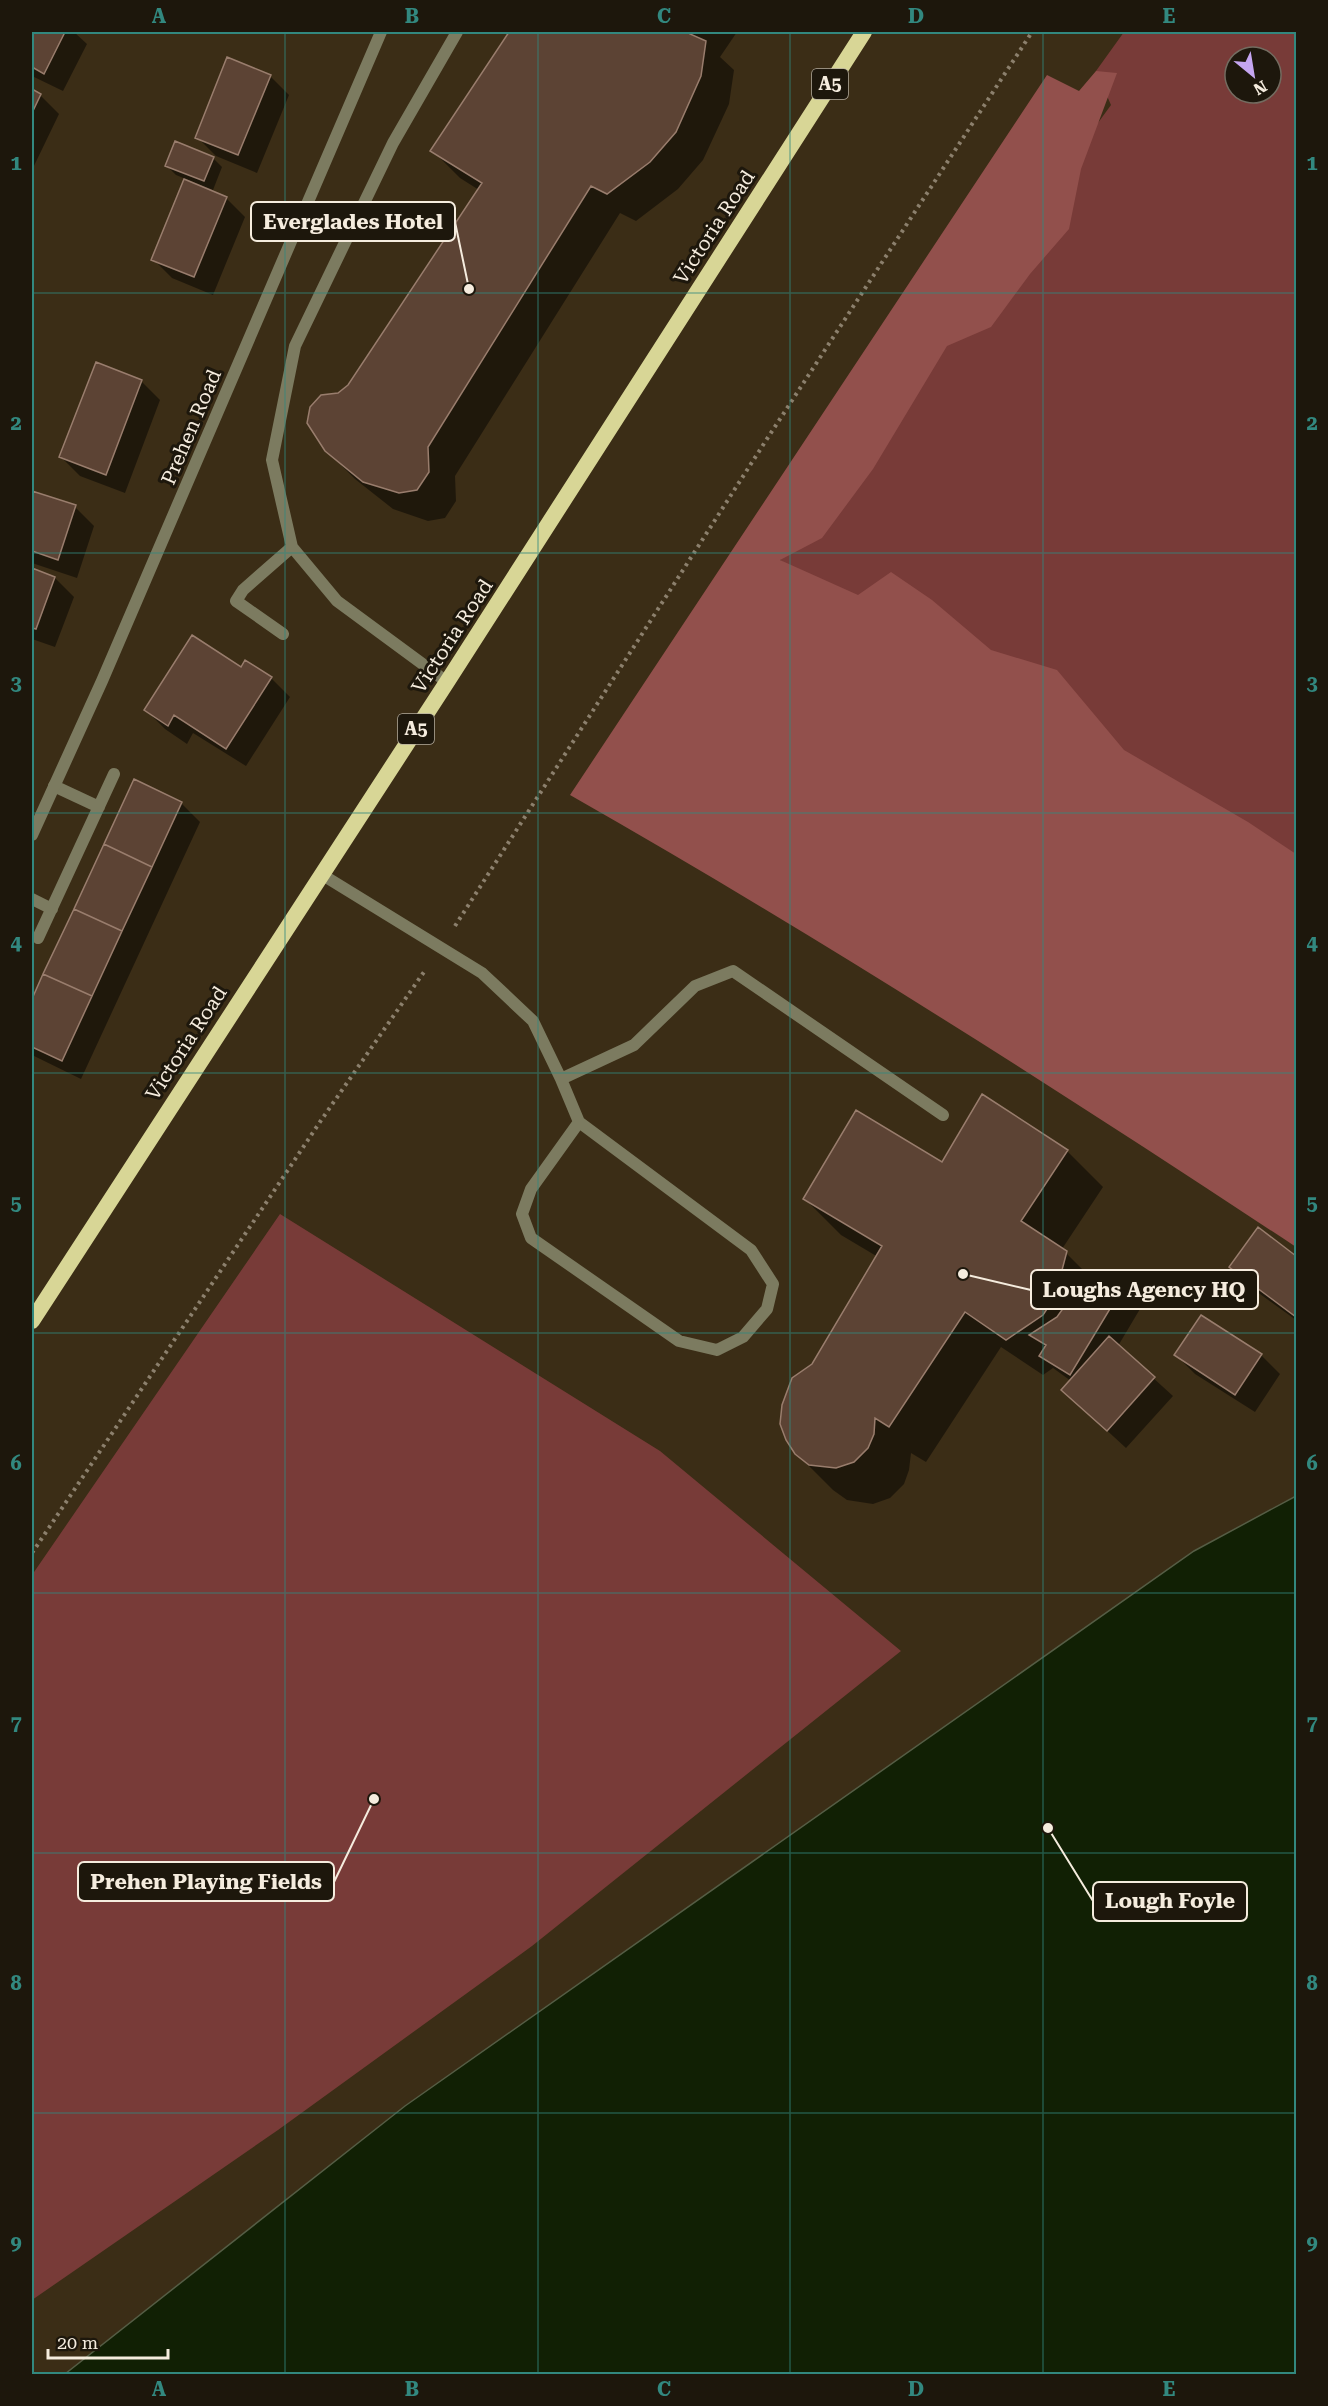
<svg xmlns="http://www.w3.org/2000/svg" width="1328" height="2406" font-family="'Roboto Serif',serif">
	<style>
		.green { fill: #783b38; fill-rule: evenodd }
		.forest { fill: #92504c }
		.water { fill: #112004; stroke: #555d45; stroke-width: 1.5 }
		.shadow { fill: #0007 }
		.building { fill: #5c4334; stroke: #997d6d; stroke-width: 1.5 }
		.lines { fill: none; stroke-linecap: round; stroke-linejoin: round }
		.path { stroke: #8c806d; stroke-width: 4; stroke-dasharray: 3 4.5; stroke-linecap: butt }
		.service { stroke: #7c7b60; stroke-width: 12 }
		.minor { stroke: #7c7b60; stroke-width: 12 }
		.trunk { stroke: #d8d696; stroke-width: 16 }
		.grid { fill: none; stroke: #32887f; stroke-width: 1.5; stroke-opacity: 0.55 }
		.labels { text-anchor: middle; stroke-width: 6; stroke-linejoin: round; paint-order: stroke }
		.shield { fill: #1d170c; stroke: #b4ac9f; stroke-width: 1.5 }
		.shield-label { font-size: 18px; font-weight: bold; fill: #f5ecde }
		.street-label { font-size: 20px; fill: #f5ecde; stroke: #1d170c }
		.leader { fill: none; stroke: #f5ecde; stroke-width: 2 }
		.callout-dot { fill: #f5ecde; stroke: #1d170c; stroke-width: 2 }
		.callout { fill: #1d170c; stroke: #f5ecde; stroke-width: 2 }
		.callout-label { font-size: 21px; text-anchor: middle; font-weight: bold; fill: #f5ecde }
		.neatline { fill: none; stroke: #32887f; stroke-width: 2 }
		.grid-label { font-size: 20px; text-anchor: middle; font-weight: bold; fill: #32887f }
	</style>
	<rect width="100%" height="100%" fill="#3b2d16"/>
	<!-- green -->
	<path class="green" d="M1124,32H1296V900L780,560L1111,105L1096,71ZM1235,57H1271V93H1235Z
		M280,1214L660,1451L901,1651L532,1946L278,2130L32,2300V1575Z"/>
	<!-- forest -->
	<path class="forest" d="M1096,71L1117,73L1081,169L1069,229L1030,274L991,327L947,346L873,469L822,538L780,560L858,595L891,572L932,600L991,650L1057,670L1124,750L1248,822L1296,854V1247C1058,1090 818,936 570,795L1047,75L1079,91Z"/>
	<!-- water -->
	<path class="water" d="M1296,1496V2374H65L405,2106L1194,1551Z"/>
	<!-- shadow -->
	<path class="shadow" d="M32,32H74L87,44L63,91L32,76Z
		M511,32H737L720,57L734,70L729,104L703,160L678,189L636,221L620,213L455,476L456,501L445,518L428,521L393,509L355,479L326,450L339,395L349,386L479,190L460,178L432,150Z
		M270,76L289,95L257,173L216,156L197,137Z
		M32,91L40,95L59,114L32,170Z
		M213,158L222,167L213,190L176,175L166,165Z
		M226,198L245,217L213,295L172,278L153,259Z
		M141,381L160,400L125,493L80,476L61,457Z
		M32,492L75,507L94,526L77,578L32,563Z
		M32,569L55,578L74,597L55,647L32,639Z
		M271,678L290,697L246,766L193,733L187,744L165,729L146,710Z
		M135,781L181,803L200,822L81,1079L32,1055V1002Z
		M1067,1151L1103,1187L1062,1249L1089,1276L1121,1290L1140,1309L1118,1346L1173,1396L1126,1448L1063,1390L1071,1381L1053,1368L1043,1375L1001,1347L926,1462L911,1453L909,1470L904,1484L890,1498L873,1504L847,1500L833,1490L796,1453L813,1365L878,1257L841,1235L805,1199L942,1164Z
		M1258,1230L1296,1257V1320L1249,1286L1231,1267Z
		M1176,1355H1261L1280,1374L1255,1412L1195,1374Z"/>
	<!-- building -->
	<path class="building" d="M32,32H65L44,74L32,67Z
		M509,32H691L690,34L706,41L701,76L676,132L650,162L607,194L591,186L428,447L429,472L417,490L399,493L363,482L325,451L307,423L310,407L321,395L338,393L348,385L482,183L430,151Z
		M227,57L271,75L238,155L195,138Z
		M32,89L41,94L32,113Z
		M175,141L214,157L204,181L165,166Z
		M184,179L227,197L194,277L151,260Z
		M96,362L142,380L106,475L59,457Z
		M32,491L76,505L58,560L32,551Z
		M32,568L55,577L36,629L32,628Z
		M192,635L241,667L245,660L272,677L226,749L174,715L168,726L144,710Z
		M134,779L182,802L152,867L104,844Z
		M104,844L152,867L122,931L74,909Z
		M74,909L122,931L92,996L43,974Z
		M43,974L92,996L62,1061L32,1047V999Z
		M982,1094L1068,1150L1021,1221L1067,1251L1055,1297L1043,1315L1006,1340L965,1312L889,1427L875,1418L874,1434L868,1448L854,1462L836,1468L809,1465L795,1454L786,1440L780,1424L782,1405L792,1378L812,1364L882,1246L803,1199L856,1110L942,1162Z
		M1258,1227L1296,1256V1317L1229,1267Z
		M1091,1270L1122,1289L1070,1375L1039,1356L1046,1345L1029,1335L1057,1317L1069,1300L1072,1302Z
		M1201,1315L1262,1354L1235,1395L1174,1355Z
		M1109,1336L1155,1377L1107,1431L1061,1390Z"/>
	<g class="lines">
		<!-- path -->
		<path class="path" d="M455,926L765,442L1032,32
			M32,1553L322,1119L426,969"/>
		<!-- service -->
		<path class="service" d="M283,634L236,601L243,590L292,547
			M447,682L337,601L292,547L272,460L295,346L393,143L457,32
			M54,786L99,807
			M321,874L482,973L533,1021L561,1079L579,1122L751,1250L773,1284L767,1309L743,1337L717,1350L679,1341L531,1238L522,1214L531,1189L579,1122
			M32,899L52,909
			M38,938L114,774
			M561,1079L634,1045L695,986L733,971L943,1115"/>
		<!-- minor -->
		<path class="minor" d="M32,835L102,681L381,32"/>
		<!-- trunk -->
		<path class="trunk" d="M32,1321L447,682L864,32"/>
	</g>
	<!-- grid -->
	<path class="grid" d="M285,32V2374M538,32V2374M790,32V2374M1043,32V2374M32,293H1296M32,553H1296M32,813H1296M32,1073H1296M32,1333H1296M32,1593H1296M32,1853H1296M32,2113H1296"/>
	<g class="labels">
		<!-- shield labels -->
		<g class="shield">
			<rect x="812" y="69" width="36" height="30" rx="4.5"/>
			<rect x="398" y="714" width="36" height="30" rx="4.5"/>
		</g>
		<g class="shield-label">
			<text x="830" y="90">A5</text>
			<text x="416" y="735">A5</text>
		</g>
		<!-- street labels -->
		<g class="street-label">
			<text transform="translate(714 227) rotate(-57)" y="7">Victoria Road</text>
			<text transform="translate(191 427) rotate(-67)" y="7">Prehen Road</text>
			<text transform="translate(452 636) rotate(-57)" y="7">Victoria Road</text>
			<text transform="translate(186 1043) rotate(-57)" y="7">Victoria Road</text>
		</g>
	</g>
	<!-- callouts -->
	<path class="leader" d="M469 289L455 222M963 1274L1031 1290M374 1799L334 1882M1048 1828L1093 1901"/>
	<g class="callout-dot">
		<circle cx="469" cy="289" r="6"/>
		<circle cx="963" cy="1274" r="6"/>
		<circle cx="374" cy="1799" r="6"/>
		<circle cx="1048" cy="1828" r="6"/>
	</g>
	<g class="callout">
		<rect x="251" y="202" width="204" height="39" rx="6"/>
		<rect x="1031" y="1270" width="227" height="39" rx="6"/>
		<rect x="78" y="1862" width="256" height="39" rx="6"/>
		<rect x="1093" y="1882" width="154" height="39" rx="6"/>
	</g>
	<g class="callout-label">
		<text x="353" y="229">Everglades Hotel</text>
		<text x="1144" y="1297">Loughs Agency HQ</text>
		<text x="206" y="1889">Prehen Playing Fields</text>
		<text x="1170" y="1908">Lough Foyle</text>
	</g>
	<!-- border -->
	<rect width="1328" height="2406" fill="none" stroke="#1d170c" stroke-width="66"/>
	<!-- north arrow -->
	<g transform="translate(1253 75) rotate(150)"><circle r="28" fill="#1d170c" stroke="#736c60" stroke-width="1.5"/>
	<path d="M0-4.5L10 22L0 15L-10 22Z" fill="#c5a6f1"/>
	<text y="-9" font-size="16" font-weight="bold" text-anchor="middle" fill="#f5ecde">N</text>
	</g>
	<!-- scale -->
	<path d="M48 2349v9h120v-9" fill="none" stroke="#f5ecde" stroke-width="3"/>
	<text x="57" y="2349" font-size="18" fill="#f5ecde" stroke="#1d170c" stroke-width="4.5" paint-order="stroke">20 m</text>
	<rect x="33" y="33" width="1262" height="2340" class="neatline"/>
	<g class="grid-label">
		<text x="159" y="23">A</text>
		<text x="412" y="23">B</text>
		<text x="664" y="23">C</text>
		<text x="916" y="23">D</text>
		<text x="1169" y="23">E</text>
		<text x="16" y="170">1</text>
		<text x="1312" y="170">1</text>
		<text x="16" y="430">2</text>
		<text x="1312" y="430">2</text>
		<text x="16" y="690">3</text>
		<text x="1312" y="690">3</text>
		<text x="16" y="950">4</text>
		<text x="1312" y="950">4</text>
		<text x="16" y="1210">5</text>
		<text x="1312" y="1210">5</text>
		<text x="16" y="1470">6</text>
		<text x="1312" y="1470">6</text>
		<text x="16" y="1730">7</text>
		<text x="1312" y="1730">7</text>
		<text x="16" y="1990">8</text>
		<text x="1312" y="1990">8</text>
		<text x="16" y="2250">9</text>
		<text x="1312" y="2250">9</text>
		<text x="159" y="2396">A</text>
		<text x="412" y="2396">B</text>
		<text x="664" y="2396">C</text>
		<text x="916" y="2396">D</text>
		<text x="1169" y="2396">E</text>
	</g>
</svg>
